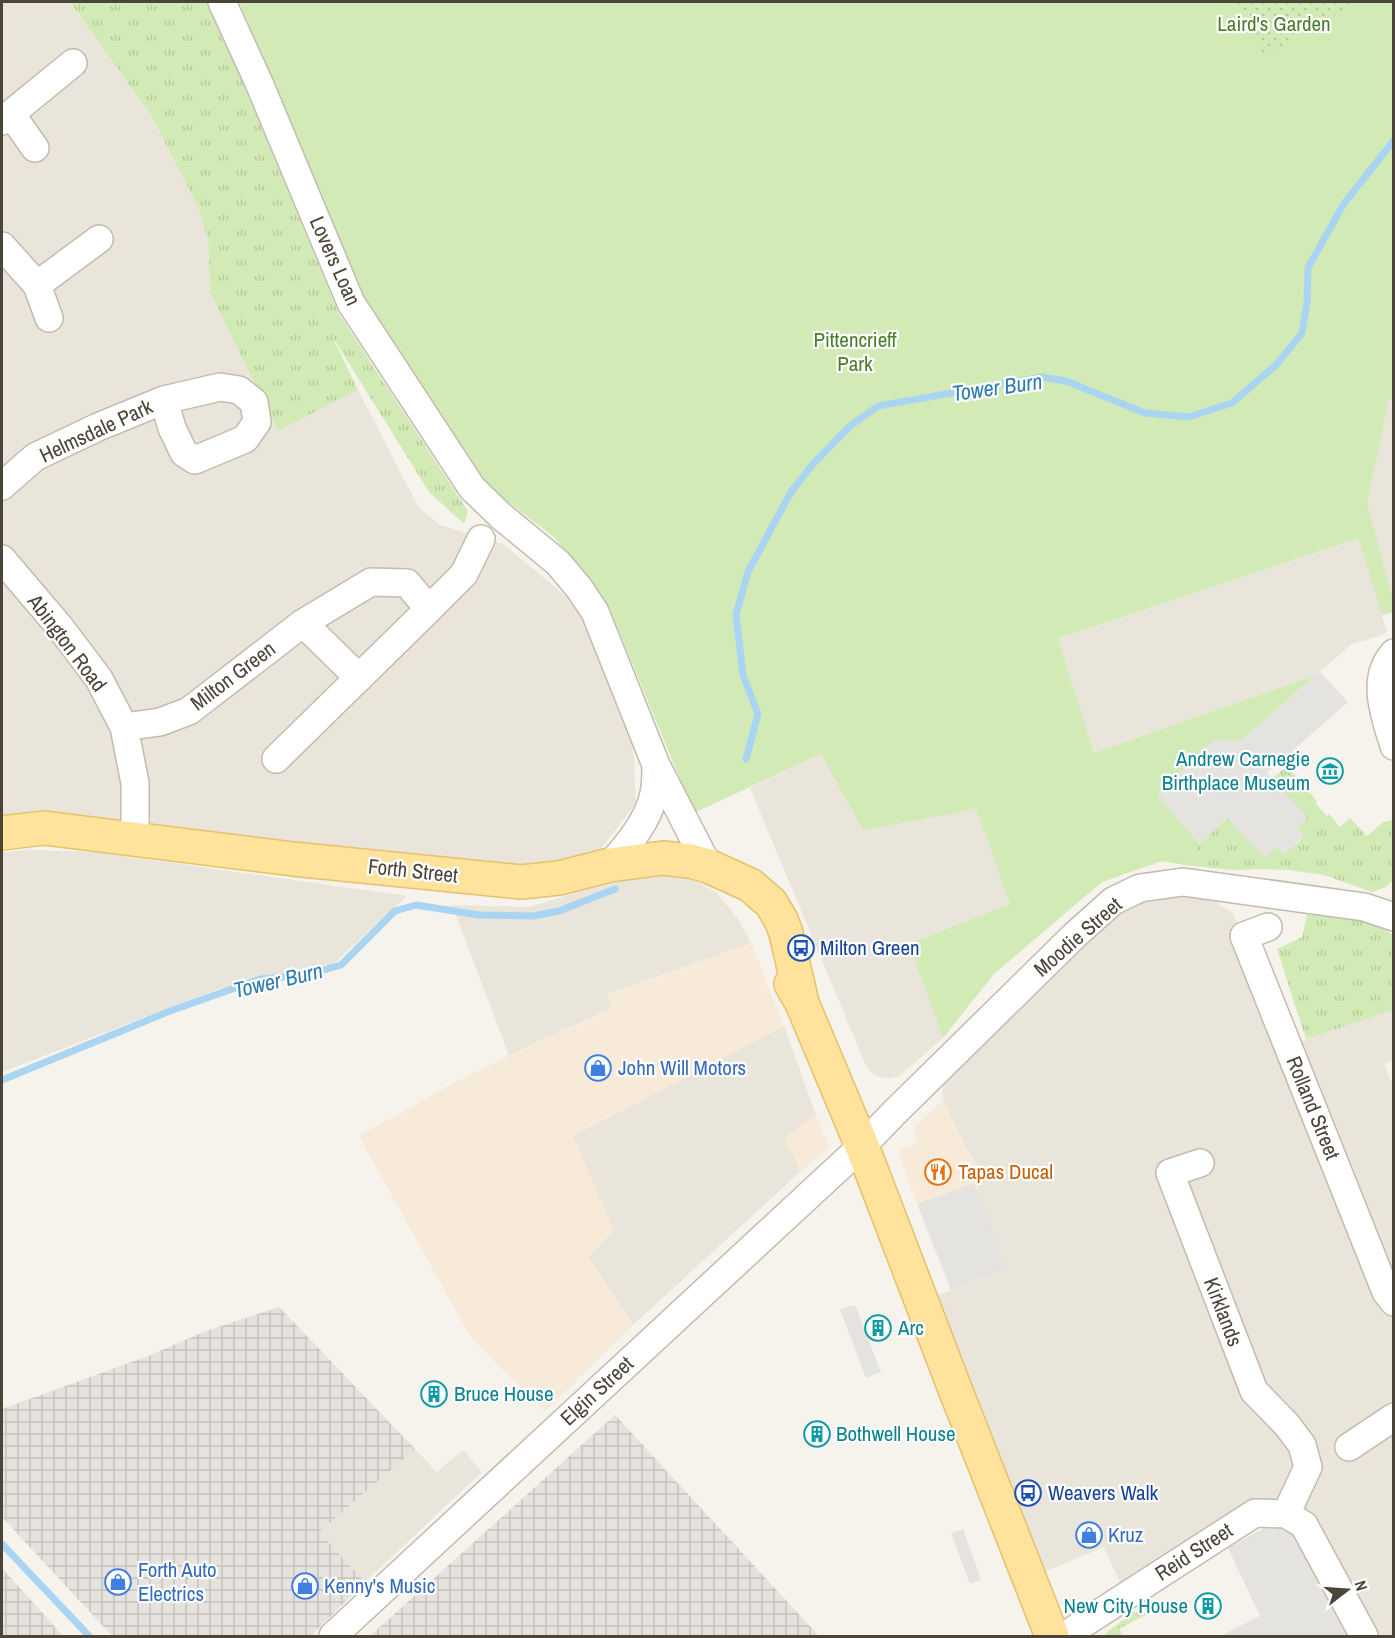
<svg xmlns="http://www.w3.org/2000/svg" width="1395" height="1638" font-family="'Archivo Narrow',sans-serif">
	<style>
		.residential { fill: #eae5da }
		.commercial { fill: #f7ead8 }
		.industrial { fill: url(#industrial-grid) }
		.grass { fill: url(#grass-tufts) }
		.park { fill: #d2eab5 }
		.garden { fill: url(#garden-dots) }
		.parking { fill: #e5e3e0 }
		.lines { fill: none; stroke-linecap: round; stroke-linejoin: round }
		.stream { stroke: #a9d4f2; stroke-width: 7 }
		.minor-casing { stroke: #c2bbae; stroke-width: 30 }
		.major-casing { stroke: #e6c16a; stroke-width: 36 }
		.minor { stroke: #fff; stroke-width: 27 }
		.major { stroke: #ffe39c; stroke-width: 33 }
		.labels { text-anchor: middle; stroke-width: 4.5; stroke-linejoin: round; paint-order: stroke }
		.park-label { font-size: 21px; fill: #4a7f2a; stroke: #fff }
		.street-label { font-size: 21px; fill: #4b4439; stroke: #fff }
		.culture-label { font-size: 21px; fill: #0d838f; stroke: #fff; text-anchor: start }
		.transit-label { font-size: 21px; fill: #164399; stroke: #fff; text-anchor: start }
		.shop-label { font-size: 21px; fill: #366cbe; stroke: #fff; text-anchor: start }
		.food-label { font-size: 21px; fill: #c56008; stroke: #fff; text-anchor: start }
		.water-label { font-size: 22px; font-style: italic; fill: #2e7ab2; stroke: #fff }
	</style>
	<defs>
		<pattern id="industrial-grid" width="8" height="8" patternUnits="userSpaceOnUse" patternTransform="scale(1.5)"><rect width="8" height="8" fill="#e6e2dd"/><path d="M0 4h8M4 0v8" fill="none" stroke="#c7c3be"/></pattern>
		<pattern id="grass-tufts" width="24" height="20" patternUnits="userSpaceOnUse" patternTransform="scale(1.5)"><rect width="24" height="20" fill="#d2eab5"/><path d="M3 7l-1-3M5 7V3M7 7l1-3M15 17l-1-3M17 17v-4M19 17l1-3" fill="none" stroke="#b6ca9c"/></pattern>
		<pattern id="garden-dots" width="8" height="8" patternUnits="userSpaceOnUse" patternTransform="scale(1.5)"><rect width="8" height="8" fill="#d2eab5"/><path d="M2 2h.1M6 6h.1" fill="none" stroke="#b6ca9c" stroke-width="1.8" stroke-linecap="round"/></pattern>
	</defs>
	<rect width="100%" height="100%" fill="#f6f3ec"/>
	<!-- residential -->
	<path class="residential" d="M2,2H70L151,115L197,205L208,239L210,292L278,431L358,390L419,508L440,525L503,544L579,607L633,746L636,803L597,854L542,864L474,863L2,819Z
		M1389,399L1393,400V598L1367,503Z
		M1358,537L1387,632L1379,636L1352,644L1316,675L1094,753L1058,638Z
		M821,754L956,813L976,808L1010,904L910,944L943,1038L898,1077L886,1078L876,1076L867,1068L750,788Z
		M28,850L94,852L407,896L324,973L218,989L2,1072V852Z
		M651,874L685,876L716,892L738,919L751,943L608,994L612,1008L509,1055L452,905L529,907L582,891Z
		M1183,882L1233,913L1254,959L1289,1047L1306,1039L1393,1010V1060L1384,1064L1394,1088L1393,1636H1364L1304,1525L1255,1513L1126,1596L1104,1547L1029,1578L922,1302L1006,1268L978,1199L979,1167L965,1146L943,1100L942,1066L1113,901Z
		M784,1026L816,1115L784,1138L801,1171L633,1325L588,1257L573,1136Z
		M415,1449L437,1472L463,1450L482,1472L365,1582L319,1532Z"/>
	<!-- commercial -->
	<path class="commercial" d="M751,943L784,1026L573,1136L614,1230L588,1257L633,1325L545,1411L497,1365L469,1334L359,1136L454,1083L509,1055L612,1009L608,995Z
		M943,1100L965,1146L979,1167L978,1199L974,1184L923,1206L917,1204L898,1151L918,1142L913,1129Z
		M816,1115L829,1147L801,1171L784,1138Z"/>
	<!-- industrial -->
	<path class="industrial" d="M279,1307L415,1449L319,1532L365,1582L311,1636H112L2,1517V1409L148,1356L206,1331Z
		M615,1415L819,1636H370Z
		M2,1568L63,1636H2Z"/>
	<!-- grass -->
	<path class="grass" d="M70,2H209L339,314L468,511L464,524L429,492L332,336L358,390L278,431L210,292L208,239L197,205L151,115Z
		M1287,766L1317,801L1315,803L1327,816L1329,814L1340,827L1350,818L1367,836L1383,822L1393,820V880L1386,887L1372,892L1324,875L1289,870L1262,869L1232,870L1184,865L1200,844L1227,818L1277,847L1284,854L1304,837L1297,828L1307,818L1272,779Z
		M1331,914C1353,917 1376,921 1393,935V1010L1306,1039L1277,949L1302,937L1307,915Z
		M1134,1612L1147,1614L1119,1629L1123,1636H1105L1107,1632Z"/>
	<!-- park -->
	<path class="park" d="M239,2H1393V400H1389L1367,503L1393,598V612L1382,615L1358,538L1058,638L1094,753L1316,675L1242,740L1158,796L1200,844L1184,865L1162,861L1102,882L994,974L943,1038L909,944L1010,904L976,808L956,813L863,830L821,754L694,813L609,607L554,537L490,488L364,301L273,79Z"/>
	<!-- garden -->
	<path class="garden" d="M1236,2H1357L1265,56Z"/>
	<!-- parking -->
	<path class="parking" d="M1320,672L1348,702L1267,773L1308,818L1297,828L1304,836L1284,855L1277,847L1265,858L1227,818L1200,844L1157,795L1214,740H1242Z
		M974,1183L1006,1268L951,1290L917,1204Z
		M855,1305L881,1372L866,1378L840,1309Z
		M1273,1523L1294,1533L1347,1636H1220L1260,1616L1228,1548Z
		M963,1529L981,1580L970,1584L951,1533Z"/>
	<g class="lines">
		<!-- stream -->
		<path class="stream" d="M746,759L758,714L743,675L736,615L748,572L791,492L813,464L850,426L878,406L1042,377L1066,381L1145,413L1189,417L1232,403L1277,364L1302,333L1307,303L1308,268L1343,205L1394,140
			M2,1080L170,1011L260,979L307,975L341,965L395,911L416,905L479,915L533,916L559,911L615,889
			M2,1544L89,1636"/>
		<!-- minor casing -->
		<g class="minor-casing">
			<path id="minor" d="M222,2L259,83L351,303L472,488L501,516L558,563L579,588L595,612L656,765L708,866
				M11,114L35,148
				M2,121L73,63
				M2,246L37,285L49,318
				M37,285L99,239
				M2,486L35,457L98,427L164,400L220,387L239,390L254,402L257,422L245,439L195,460L184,453L172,428L164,400
				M2,559L59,626L99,679L124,727L135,783V839
				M303,623L359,678
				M1394,653C1370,679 1385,716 1394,746
				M124,727L160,722L189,711L303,623L371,582L407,583L429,609L464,574L481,539
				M276,759L429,609
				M610,865C628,845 648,821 654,794C656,785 656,775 656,765
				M1268,927L1244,936L1386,1292L1394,1302
				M1349,1447L1394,1417
				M1286,1514L1304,1525L1364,1636
				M333,1636L862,1146L895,1112L1075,935L1113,901L1140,888L1183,882L1364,907L1394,917
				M1064,1636L1255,1513L1286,1514L1308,1467L1302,1445L1287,1425L1254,1391L1170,1173L1200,1163"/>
		</g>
		<!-- major casing -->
		<g class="major-casing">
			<path id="major" d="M2,833L44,828L293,859L521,882L559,878L610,865L663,858L690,861L708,866L750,885L771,903L781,920L786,933L802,1003
				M791,984L802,1003L862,1146L955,1389L1052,1636"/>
		</g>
		<!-- minor -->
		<use href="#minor" class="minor"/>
		<!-- major -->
		<use href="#major" class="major"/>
	</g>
	<!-- icons -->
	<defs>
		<g id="museum-ring" transform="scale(1.35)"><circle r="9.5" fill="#fff" stroke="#0f9aa8" stroke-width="1.5"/><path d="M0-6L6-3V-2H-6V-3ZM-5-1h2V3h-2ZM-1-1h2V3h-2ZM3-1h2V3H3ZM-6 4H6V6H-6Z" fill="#0f9aa8"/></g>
		<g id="bus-ring" transform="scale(1.35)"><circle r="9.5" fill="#fff" stroke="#1a4fb4" stroke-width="1.5"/><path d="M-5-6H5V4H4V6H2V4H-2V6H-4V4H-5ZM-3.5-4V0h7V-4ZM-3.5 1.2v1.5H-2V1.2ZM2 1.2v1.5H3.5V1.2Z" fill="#1a4fb4"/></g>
		<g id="shop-ring" transform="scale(1.35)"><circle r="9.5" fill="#fff" stroke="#3f7fe0" stroke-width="1.5"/><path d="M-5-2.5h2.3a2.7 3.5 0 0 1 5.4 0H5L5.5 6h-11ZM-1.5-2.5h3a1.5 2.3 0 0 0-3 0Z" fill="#3f7fe0"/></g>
		<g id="restaurant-ring" transform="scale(1.35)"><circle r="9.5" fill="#fff" stroke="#e8710a" stroke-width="1.5"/><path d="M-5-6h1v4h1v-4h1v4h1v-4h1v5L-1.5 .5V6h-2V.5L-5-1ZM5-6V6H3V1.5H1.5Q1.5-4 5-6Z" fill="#e8710a"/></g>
		<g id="building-ring" transform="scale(1.35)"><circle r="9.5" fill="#fff" stroke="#0f9aa8" stroke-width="1.5"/><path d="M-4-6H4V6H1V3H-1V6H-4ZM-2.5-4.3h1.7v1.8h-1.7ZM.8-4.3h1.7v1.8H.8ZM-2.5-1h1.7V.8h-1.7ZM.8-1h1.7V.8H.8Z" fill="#0f9aa8"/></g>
	</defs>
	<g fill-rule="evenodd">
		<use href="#museum-ring" x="1330" y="771"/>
		<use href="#bus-ring" x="801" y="948"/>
		<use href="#shop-ring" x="598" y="1068"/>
		<use href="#restaurant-ring" x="938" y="1172"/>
		<use href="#building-ring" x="878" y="1328"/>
		<use href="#building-ring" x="434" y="1394"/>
		<use href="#building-ring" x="817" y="1434"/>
		<use href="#bus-ring" x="1028" y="1493"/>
		<use href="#shop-ring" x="1089" y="1535"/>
		<use href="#shop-ring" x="118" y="1582"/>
		<use href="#shop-ring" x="305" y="1586"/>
		<use href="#building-ring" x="1208" y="1606"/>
	</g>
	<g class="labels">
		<!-- park labels -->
		<g class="park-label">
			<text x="1274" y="31">Laird's Garden</text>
			<text x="855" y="347">Pittencrieff<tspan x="855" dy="24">Park</tspan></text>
		</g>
		<!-- street labels -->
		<g class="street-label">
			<text transform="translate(335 261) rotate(66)" y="7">Lovers Loan</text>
			<text transform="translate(96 431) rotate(-25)" y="7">Helmsdale Park</text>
			<text transform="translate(67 643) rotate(53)" y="7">Abington Road</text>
			<text transform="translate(233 676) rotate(-37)" y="7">Milton Green</text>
			<text transform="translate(413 871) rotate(6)" y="7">Forth Street</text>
			<text transform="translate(1078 937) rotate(-41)" y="7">Moodie Street</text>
			<text transform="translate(1313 1108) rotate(68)" y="7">Rolland Street</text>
			<text transform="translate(1223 1312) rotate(69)" y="7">Kirklands</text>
			<text transform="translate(597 1391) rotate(-43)" y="7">Elgin Street</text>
			<text transform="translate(1194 1552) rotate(-33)" y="7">Reid Street</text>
		</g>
		<!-- culture labels -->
		<g class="culture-label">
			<text x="1310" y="766" text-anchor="end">Andrew Carnegie<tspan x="1310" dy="24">Birthplace Museum</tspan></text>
			<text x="898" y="1335">Arc</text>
			<text x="454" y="1401">Bruce House</text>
			<text x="836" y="1441">Bothwell House</text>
			<text x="1188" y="1613" text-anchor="end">New City House</text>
		</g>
		<!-- transit labels -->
		<g class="transit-label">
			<text x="820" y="955">Milton Green</text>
			<text x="1048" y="1500">Weavers Walk</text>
		</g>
		<!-- shop labels -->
		<g class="shop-label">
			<text x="618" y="1075">John Will Motors</text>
			<text x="1108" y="1542">Kruz</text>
			<text x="138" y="1577">Forth Auto<tspan x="138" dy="24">Electrics</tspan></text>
			<text x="324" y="1593">Kenny's Music</text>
		</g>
		<!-- food labels -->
		<g class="food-label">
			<text x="958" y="1179">Tapas Ducal</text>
		</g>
		<!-- water labels -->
		<g class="water-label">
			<text transform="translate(997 387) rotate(-8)" y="8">Tower Burn</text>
			<text transform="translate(278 980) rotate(-13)" y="8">Tower Burn</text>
		</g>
	</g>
	<!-- border -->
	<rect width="1395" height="1638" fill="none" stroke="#4b4439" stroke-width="6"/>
	<!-- north arrow -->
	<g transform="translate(1347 1590) rotate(73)" stroke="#ffffff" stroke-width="4.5" paint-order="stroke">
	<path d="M0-4.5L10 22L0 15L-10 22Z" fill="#4b4439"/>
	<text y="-9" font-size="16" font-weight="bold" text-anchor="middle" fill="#4b4439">N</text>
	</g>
</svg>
